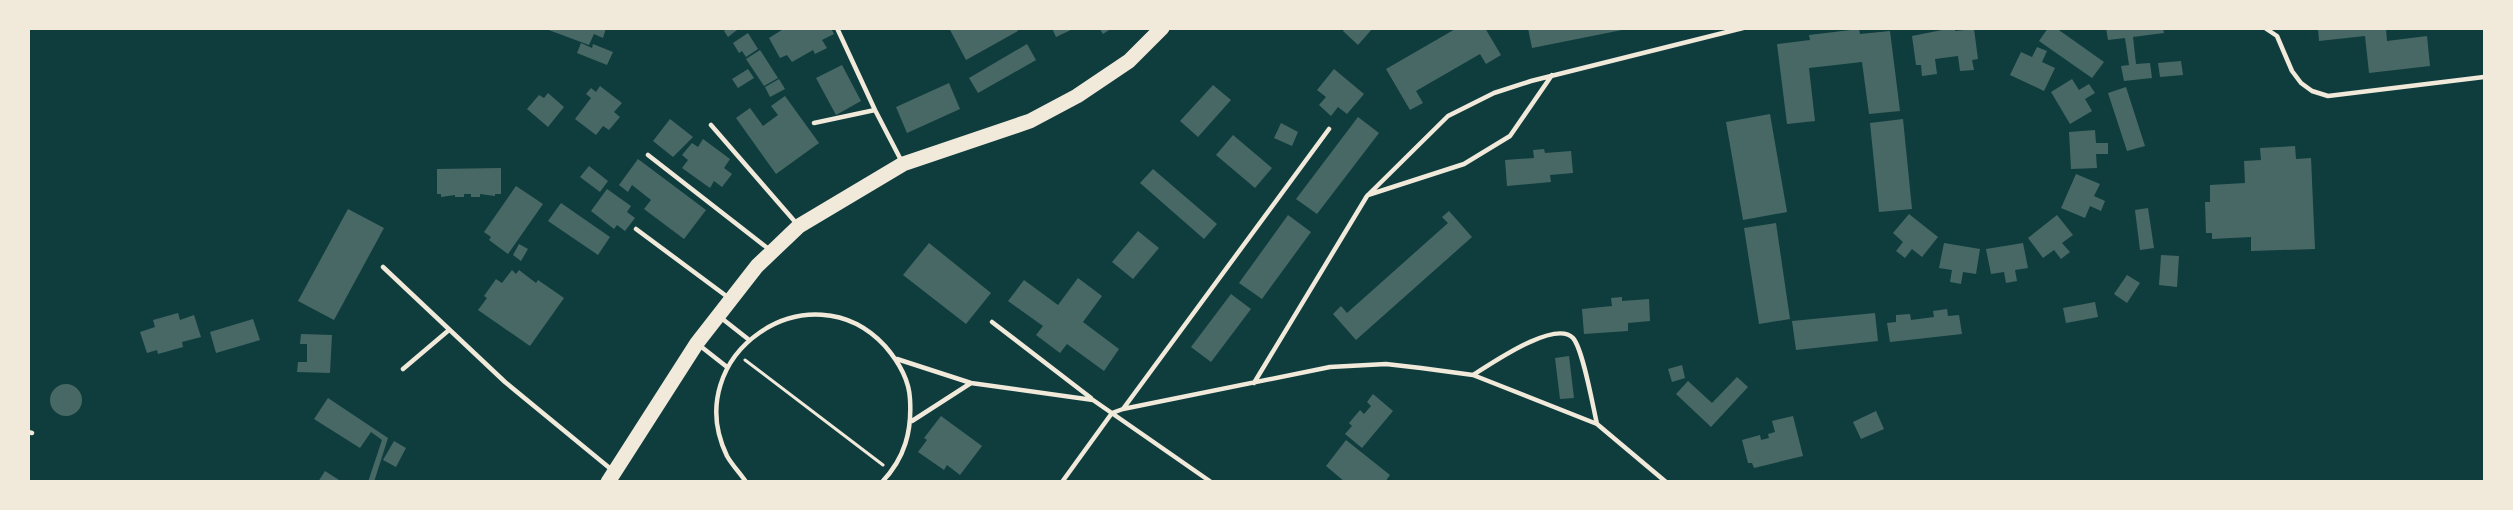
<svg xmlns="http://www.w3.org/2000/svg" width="2513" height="510" font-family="'PT Sans Narrow',sans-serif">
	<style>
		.building { fill: #486865 }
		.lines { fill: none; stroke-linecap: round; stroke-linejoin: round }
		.path { stroke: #f1e9da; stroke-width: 3 }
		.service { stroke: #f1e9da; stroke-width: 4.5 }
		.primary { stroke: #f1e9da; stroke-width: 15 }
	</style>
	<rect width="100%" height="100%" fill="#0f3d3e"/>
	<!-- building -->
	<path class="building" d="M606,28L603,38L594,34L589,45L546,29Z
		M727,28H736L737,30L728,37L724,31Z
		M785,28H831L834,34L822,40L827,48L815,54L813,50L792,62L787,55L780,58L769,38Z
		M949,28H1016L1018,31L966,60Z
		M1052,28H1075L1056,37Z
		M1099,28H1112L1103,34Z
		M1345,28H1373L1358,45L1343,31Z
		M1457,28H1485L1501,55L1486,64L1480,54L1416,91L1423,103L1410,110L1386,69Z
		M1528,28H1622V30L1532,48Z
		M1952,28H1955V31L1974,29L1978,59L1972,60L1974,70L1960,71L1958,56L1935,59L1937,74L1922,76L1921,65H1916L1912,36Z
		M2048,28H2056L2104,62L2092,78L2039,41Z
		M2106,28H2163L2164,33L2133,37L2136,64L2150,63L2152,78L2124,81L2121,66L2129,65L2125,38L2108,40Z
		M2318,28H2386L2387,41L2427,36L2430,66L2369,73L2365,36L2319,41Z
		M1859,29L1860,34L1890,31L1900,111L1869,114L1862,62L1809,68L1815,121L1787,124L1777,44L1810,40L1809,35Z
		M748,33L758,49L746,57L742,51L739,53L733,43Z
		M581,43L592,48L593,44L613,52L607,65L577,53Z
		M1027,44L1036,60L978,93L969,78Z
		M2037,47L2047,51L2042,62L2055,68L2044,91L2010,75L2021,52L2032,57Z
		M760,50L778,78L764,86L746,59Z
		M2181,61L2183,75L2160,77L2158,63Z
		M842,65L861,101L836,115L816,78Z
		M748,69L754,78L738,88L732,79Z
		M1334,69L1364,94L1347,114L1338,107L1331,116L1319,105L1326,97L1317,90Z
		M779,79L785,89L770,97L765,87Z
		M2072,79L2079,90L2089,84L2095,93L2085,99L2092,111L2070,124L2051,92Z
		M949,83L960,109L907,133L896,107Z
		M1213,85L1231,100L1198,137L1180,121Z
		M600,86L622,103L614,112L620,117L609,130L603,126L596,135L575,119L591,98L586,94L591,88L596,92Z
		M2126,87L2145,146L2127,151L2108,93Z
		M548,93L564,107L548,127L527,109L539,95L544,98Z
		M785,96L819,143L776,174L736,118L750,108L763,126L778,115L771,106Z
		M1770,114L1787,212L1743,220L1726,122Z
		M1358,117L1379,133L1317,214L1296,199Z
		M670,119L693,137L673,157L653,141Z
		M1903,119L1912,209L1879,212L1870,123Z
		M1281,123L1298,132L1292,146L1274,138Z
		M2095,130L2096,143H2108V154H2096L2097,168L2071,169L2069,132Z
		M1233,135L1272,168L1255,188L1216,155Z
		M703,139L730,159L724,168L732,174L722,187L714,181L710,188L682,168L688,160L682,155L692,143L698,147Z
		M2295,146L2296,159L2311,158L2315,249L2251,251V237L2212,239V233H2206L2205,202H2210V185L2245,183L2244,161L2261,160L2260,148Z
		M1544,149L1545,153L1571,151L1573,173L1550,175L1551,182L1507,186L1505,160L1534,158L1533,150Z
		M638,159L706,210L684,239L644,209L651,200L632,185L628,192L619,185Z
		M589,166L608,181L600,192L580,177Z
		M501,168V194H495V196L480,194V197H471V194H464V197H455V195L441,197V194H437V169Z
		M1153,169L1217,224L1204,239L1140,183Z
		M2076,174L2100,184L2094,196L2105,201L2101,211L2090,206L2085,218L2061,208Z
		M516,186L543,204L508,254L489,240L491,237L484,232Z
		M607,189L631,206L627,212L635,218L625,231L617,225L614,229L591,211Z
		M561,203L610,237L598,255L548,221Z
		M2148,208L2154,248L2140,250L2135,210Z
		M348,209L384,228L334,320L298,301Z
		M1449,211L1472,237L1356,340L1333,314L1341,306L1347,313L1448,223L1442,217Z
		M1909,214L1938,237L1922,257L1912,249L1905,258L1896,251L1903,242L1893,233Z
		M1288,215L1311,232L1262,299L1239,283Z
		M2057,215L2073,235L2062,243L2070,252L2061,259L2054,250L2043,258L2028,238Z
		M1776,223L1790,319L1759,324L1744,228Z
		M1138,231L1159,248L1133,279L1112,262Z
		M929,243L991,293L966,324L903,275Z
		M1944,243L1980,249L1976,274L1963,272L1961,284L1950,282L1952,270L1939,268Z
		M2023,243L2028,268L2015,270L2017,281L2006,283L2004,272L1991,274L1986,249Z
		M519,244L528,249L521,261L513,255Z
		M2161,255L2179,256L2177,287L2159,285Z
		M512,270L516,274L519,270L536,283L538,280L564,298L530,346L478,310L487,298L484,296L496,279L502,283Z
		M2127,275L2140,283L2127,303L2114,294Z
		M1078,278L1102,296L1083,322L1119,349L1104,371L1067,344L1060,353L1036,335L1043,326L1008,301L1024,280L1058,305Z
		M1231,294L1251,309L1211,362L1191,347Z
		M1622,297V301L1649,299L1650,321L1628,323V331L1584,334L1582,309L1612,306L1611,298Z
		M2095,302L2098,317L2066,323L2063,308Z
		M1947,309L1948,316L1959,315L1962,334L1890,342L1887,323L1896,322V315L1910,314L1911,320L1934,317L1933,311Z
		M178,313L180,320L194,315L201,337L182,342L183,347L158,354L157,350L147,353L140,332L155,327L153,320Z
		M1875,313L1878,341L1796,350L1792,321Z
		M253,319L260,340L216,353L210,332Z
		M301,334L332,335L330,373L297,372L298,362H307V344H300Z
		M1569,356L1574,398L1560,399L1555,358Z
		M1682,365L1685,378L1672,382L1668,369Z
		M1737,377L1748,387L1711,427L1676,394L1688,381L1712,403Z
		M50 400a16 16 0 1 1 32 0a16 16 0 1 1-32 0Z
		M1373,394L1393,411L1362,448L1345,434L1352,426L1349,423L1360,410L1364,414L1371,406L1367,402Z
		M328,398L388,438L374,482H368L382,440L371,432L360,448L314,419Z
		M1876,411L1884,429L1861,439L1853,422Z
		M941,416L982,446L960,475L947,465L944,470L918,452L927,440L924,438Z
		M1793,416L1803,456L1754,468L1752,463H1748L1742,440L1760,435L1761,440L1769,438L1768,434L1775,432L1772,421Z
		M1346,440L1390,475L1385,482H1345L1326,466Z
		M394,441L406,448L396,467L383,460Z
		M325,471L339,480L338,482H318Z"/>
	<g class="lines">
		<!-- path -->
		<path class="path" d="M745,360L883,465"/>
		<!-- service -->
		<path class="service" d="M837,28L875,110L902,162
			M2265,28L2277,36L2292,71L2301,83L2312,91L2328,96L2484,77
			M814,123L875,110
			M711,125L797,224
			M648,155L770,250
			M1368,195L1464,164L1510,136L1552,75
			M636,229L729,298
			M383,267L505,382L612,470
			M720,317L748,339
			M992,322L1091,398
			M699,345L727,367
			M897,359L971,383L1093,400L1211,482
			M403,369L449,330
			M1473,375C1491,364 1555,319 1573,338C1583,349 1593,407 1597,424
			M1254,383L1367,196L1448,116L1494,93L1531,81L1743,28
			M1123,409L1330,367L1386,364L1421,368L1473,375L1597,424L1666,482
			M912,421L971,383
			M28,432L32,433
			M746,482C740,473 732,465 727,456C678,355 810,265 885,346C898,361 909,379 910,399C912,431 905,458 882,482
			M1062,482L1112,413L1123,409L1329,129"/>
		<!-- primary -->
		<path class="primary" d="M608,482L697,343L757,266L799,226L903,164L1030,121L1077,96L1129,61L1162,28"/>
	</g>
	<!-- border -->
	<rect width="2513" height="510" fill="none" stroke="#f1e9da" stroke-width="60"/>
</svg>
